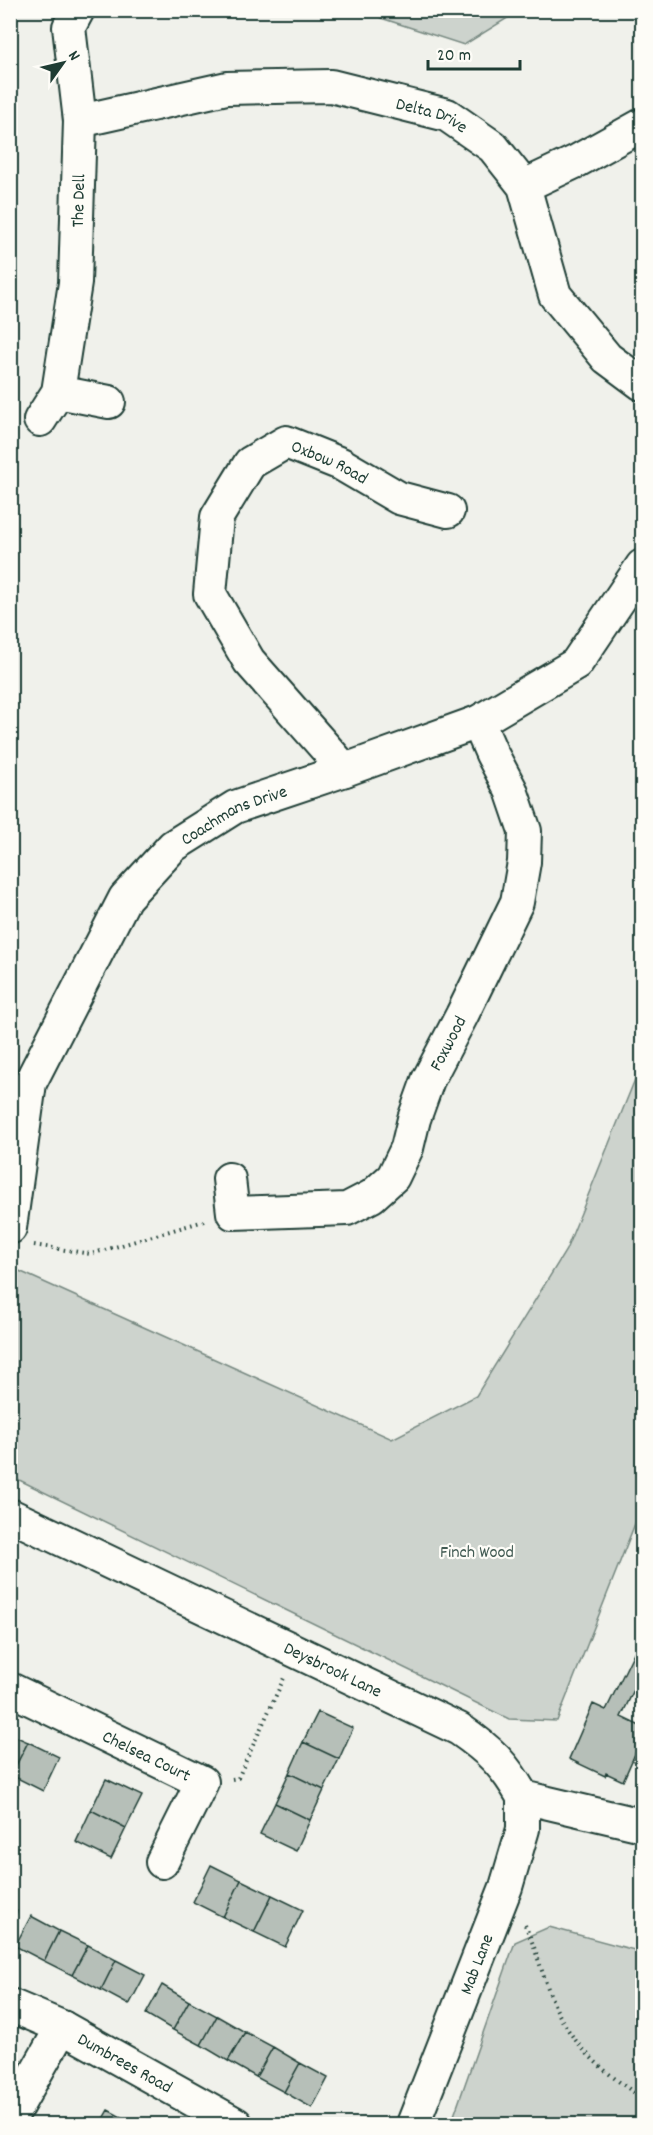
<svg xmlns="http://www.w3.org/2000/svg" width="653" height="2135" font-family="Dekko,sans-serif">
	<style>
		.green { fill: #cdd3cd; stroke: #768880; stroke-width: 1.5 }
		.building { fill: #b6bfb8; stroke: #1f3d34; stroke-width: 1.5 }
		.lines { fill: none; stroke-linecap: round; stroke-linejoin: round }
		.minor-casing { stroke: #1f3d34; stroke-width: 36 }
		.path { stroke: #1f3d34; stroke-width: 4; stroke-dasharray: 1.5 4.5; stroke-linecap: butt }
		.minor { stroke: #fdfcf7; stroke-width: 32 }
		.labels { text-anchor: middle; stroke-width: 4.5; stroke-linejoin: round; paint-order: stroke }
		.street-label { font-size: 18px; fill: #1f3d34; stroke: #fdfcf7 }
		.park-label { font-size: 18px; fill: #425b53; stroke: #fdfcf7 }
	</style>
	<rect width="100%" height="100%" fill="#f0f1eb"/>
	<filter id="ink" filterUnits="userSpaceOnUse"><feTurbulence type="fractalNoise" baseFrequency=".0167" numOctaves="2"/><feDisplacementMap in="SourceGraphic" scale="12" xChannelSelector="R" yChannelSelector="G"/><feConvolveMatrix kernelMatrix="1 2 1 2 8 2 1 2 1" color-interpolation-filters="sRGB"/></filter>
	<g filter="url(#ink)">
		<!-- green -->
		<path class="green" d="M371,11H519L464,45L381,18Z
			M642,1062V1518L638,1516L557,1721L509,1719L11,1476L10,1279L17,1270L392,1439L476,1396L566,1250Z
			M549,1927L642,1952V2124H451L515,1942Z"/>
		<!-- building -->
		<path class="building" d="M642,1636V1673L621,1717L642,1727V1738L623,1781L606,1773L605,1776L569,1759L593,1704L606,1710Z
			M318,1712L353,1728L339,1759L303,1742Z
			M10,1734L28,1742L11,1775H10Z
			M28,1742L59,1757L43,1791L11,1775Z
			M303,1742L339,1759L324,1790L289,1773Z
			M289,1773L324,1790L310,1820L275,1803Z
			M106,1779L142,1796L126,1828L91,1810Z
			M275,1803L310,1820L296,1851L260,1834Z
			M91,1810L126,1828L111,1859L76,1842Z
			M211,1865L241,1880L223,1917L193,1902Z
			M241,1880L272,1895L254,1932L223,1917Z
			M272,1895L303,1910L285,1947L254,1932Z
			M10,1909L17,1911L10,1929Z
			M31,1916L59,1931L44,1961L15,1946Z
			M59,1931L88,1945L72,1975L44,1961Z
			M88,1945L116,1960L101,1990L72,1975Z
			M116,1960L145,1975L129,2005L101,1990Z
			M162,1985L189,2001L173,2030L146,2014Z
			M189,2001L217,2016L201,2045L173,2030Z
			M217,2016L245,2032L228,2061L201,2045Z
			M245,2032L273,2047L256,2077L228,2061Z
			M273,2047L300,2063L284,2092L256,2077Z
			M300,2063L328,2078L312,2108L284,2092Z
			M108,2110L134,2124H100Z"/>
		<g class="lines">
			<!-- minor casing -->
			<g class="minor-casing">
				<g id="minor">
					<path id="s1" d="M80,121L227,88L331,86L447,115L493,147L524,186L555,295L607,358L642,384"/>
					<path d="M524,186L577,161L642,125"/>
					<path d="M58,392L109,402"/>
					<path id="s2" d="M40,420L58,392L75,283L80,121L69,27L78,10"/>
					<path id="s3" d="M345,770L249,661L210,594L217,517L250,463L286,442L341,464L399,498L448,511"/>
					<path id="s4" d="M229,1179L233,1213L347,1209L372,1196L393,1177L407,1148L414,1119L428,1080L462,1015L517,902L524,862L525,831L511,790L492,754L478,722"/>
					<path id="s5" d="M10,1228L30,1083L125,898L173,846L235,807L345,770L478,722L576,664L642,566"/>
					<path id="s6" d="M10,1515L459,1729C491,1751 504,1764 523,1797L642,1825"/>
					<path id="s7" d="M10,1689L202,1782L162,1862"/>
					<path id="s8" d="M10,2005L62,2027L236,2124"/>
					<path d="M10,2119L62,2027"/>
					<path id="s9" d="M413,2124L506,1887L523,1829V1797"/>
				</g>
			</g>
			<!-- path -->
			<path class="path" d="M34,1245L91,1254L204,1221
				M232,1779L238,1778L284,1678
				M525,1925C537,1951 543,1978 554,2004C572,2046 605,2073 642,2098"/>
			<!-- minor -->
			<use href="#minor" class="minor"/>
		</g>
	</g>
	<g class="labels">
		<!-- street labels -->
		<g class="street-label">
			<text dy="6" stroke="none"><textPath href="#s1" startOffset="360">Delta Drive</textPath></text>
			<text dy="6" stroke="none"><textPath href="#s2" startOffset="226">The Dell</textPath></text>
			<text dy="6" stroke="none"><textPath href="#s3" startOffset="453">Oxbow Road</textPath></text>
			<text dy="6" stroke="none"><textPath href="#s5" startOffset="494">Coachmans Drive</textPath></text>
			<text dy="6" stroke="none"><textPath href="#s4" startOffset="350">Foxwood</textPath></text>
			<text dy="6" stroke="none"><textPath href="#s6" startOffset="358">Deysbrook Lane</textPath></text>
			<text dy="6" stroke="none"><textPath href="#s7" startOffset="152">Chelsea Court</textPath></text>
			<text dy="6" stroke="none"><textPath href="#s9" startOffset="172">Mab Lane</textPath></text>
			<text dy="6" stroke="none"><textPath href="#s8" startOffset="129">Dumbrees Road</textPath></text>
		</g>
		<!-- park labels -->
		<g class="park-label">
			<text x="477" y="1557">Finch Wood</text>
		</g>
	</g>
	<!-- margin -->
	<rect width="653" height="2135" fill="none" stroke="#fdfcf7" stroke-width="36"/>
	<rect x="18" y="18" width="617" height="2099" fill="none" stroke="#1f3d34" stroke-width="2" filter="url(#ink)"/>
	<!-- north arrow -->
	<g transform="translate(63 63) rotate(56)" stroke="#fdfcf7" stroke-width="4.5" paint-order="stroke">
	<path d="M0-4.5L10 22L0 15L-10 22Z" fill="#1f3d34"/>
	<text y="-9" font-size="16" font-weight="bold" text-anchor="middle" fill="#1f3d34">N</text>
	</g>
	<!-- scale -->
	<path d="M428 60v9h92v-9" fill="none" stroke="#1f3d34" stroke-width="3"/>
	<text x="437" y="60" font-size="18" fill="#1f3d34" stroke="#fdfcf7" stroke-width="4.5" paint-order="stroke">20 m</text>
</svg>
